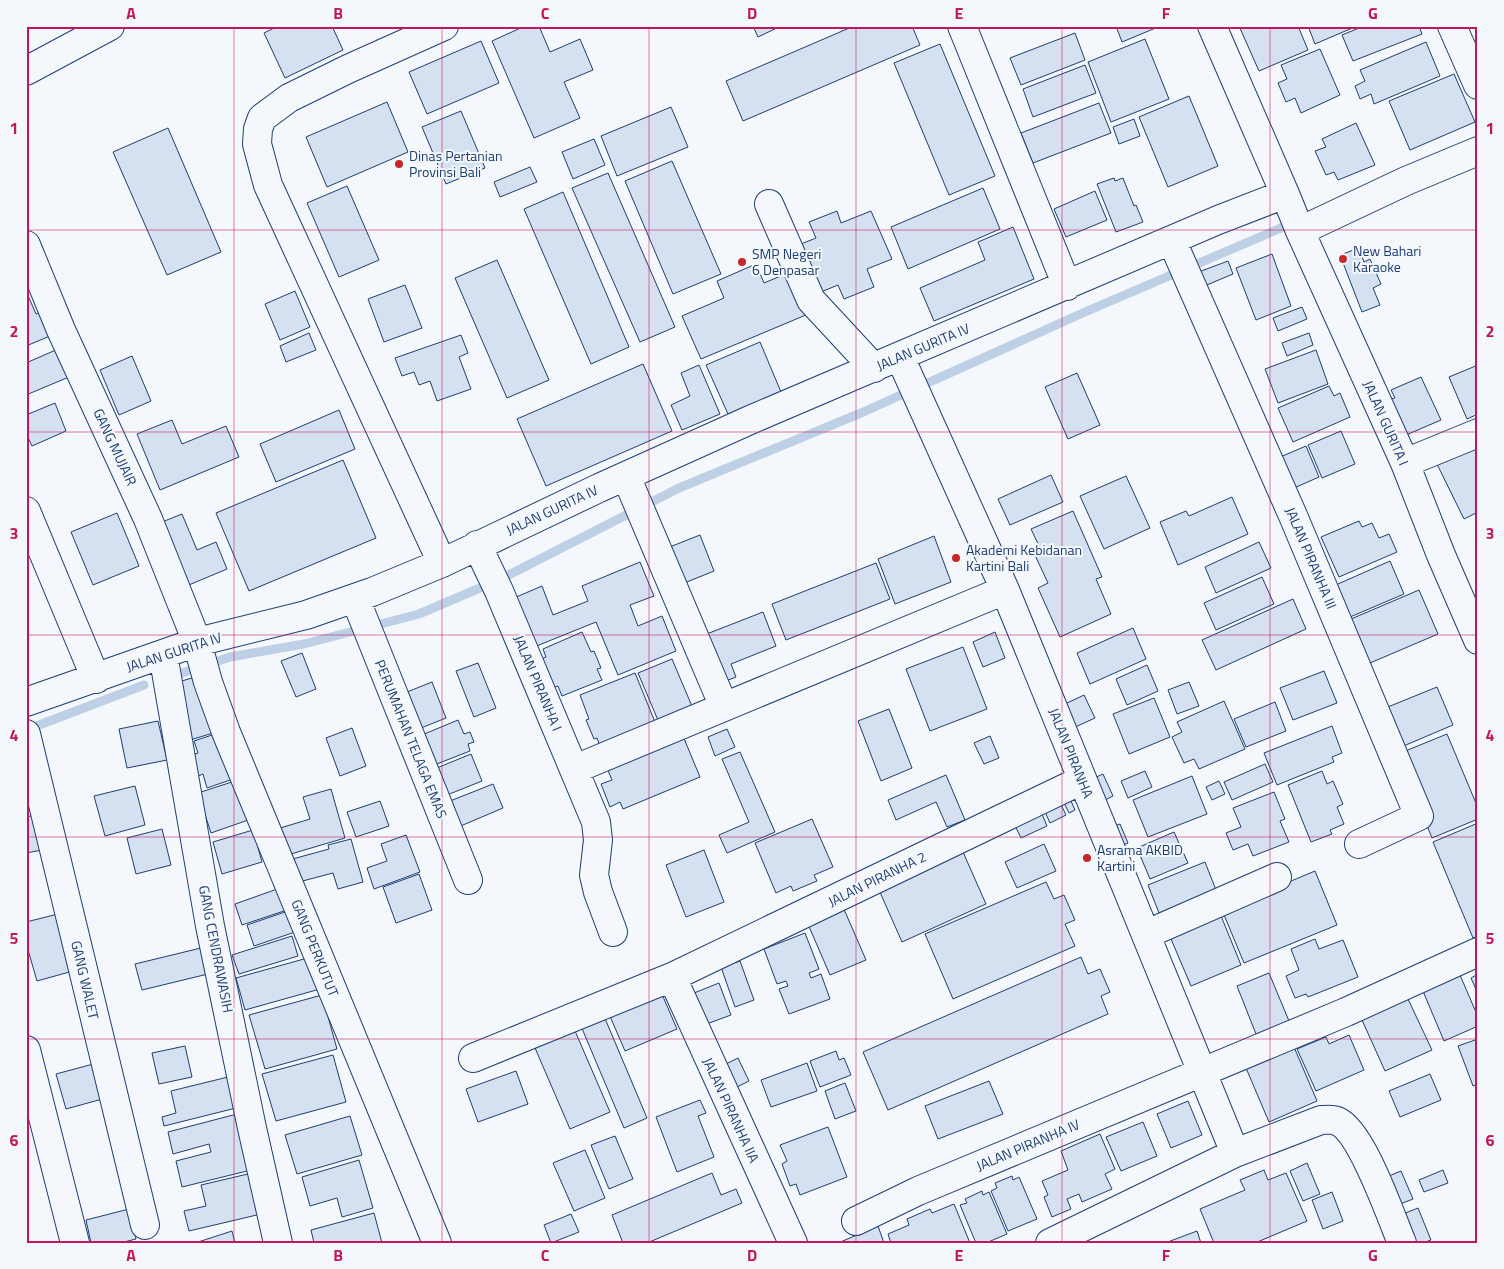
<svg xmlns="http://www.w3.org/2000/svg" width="1504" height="1269" font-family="'Titillium Web',sans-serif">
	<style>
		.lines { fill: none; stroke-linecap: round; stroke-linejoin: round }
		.stream { stroke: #bed0e5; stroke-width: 9 }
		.building { fill: #d5e0f0; stroke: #1d3f73 }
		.minor-casing { stroke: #1d3f73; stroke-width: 30 }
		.minor { stroke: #f4f7fb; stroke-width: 28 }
		.grid { fill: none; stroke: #c2185b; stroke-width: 1; stroke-opacity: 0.55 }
		.poi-dot { fill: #c62828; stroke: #f4f7fb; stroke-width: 2 }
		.labels { text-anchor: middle; stroke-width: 4; stroke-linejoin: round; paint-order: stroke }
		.poi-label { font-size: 14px; fill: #1d3f73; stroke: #f4f7fb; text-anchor: start }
		.street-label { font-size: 14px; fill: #1d3f73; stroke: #f4f7fb }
		.neatline { fill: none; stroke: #c2185b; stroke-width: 2 }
		.grid-label { font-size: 16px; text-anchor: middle; font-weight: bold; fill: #c2185b }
	</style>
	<rect width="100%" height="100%" fill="#f4f7fb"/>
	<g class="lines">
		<!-- stream -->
		<path class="stream" d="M182,673L230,657L304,644L419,614L501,579L679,488L861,413L1085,312L1295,222
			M26,730L144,685"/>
	</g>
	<!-- building -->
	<path class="building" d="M278,26H332L343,50L285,78L264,33Z
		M525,26H539L550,52L580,39L593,70L564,82L580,118L534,138L492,41Z
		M753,26H781L758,37Z
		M854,26H912L920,45L743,121L726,81Z
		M1116,26H1157L1158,27L1122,42Z
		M1239,26H1298L1308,50L1259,71Z
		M1308,26H1357L1315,44Z
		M1364,26H1419L1422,34L1353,61L1342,35Z
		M1075,33L1085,60L1021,85L1010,58Z
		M1145,39L1169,99L1111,122L1088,62Z
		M481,41L499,83L427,114L409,72Z
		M1426,42L1440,76L1374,104L1371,94L1360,99L1355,86L1365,81L1360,70Z
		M940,44L995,176L949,195L894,63Z
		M1320,49L1340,95L1301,113L1295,98L1286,102L1278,83L1287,79L1281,65Z
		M1085,65L1096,93L1033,117L1023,89Z
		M1454,74L1475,122L1410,150L1389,101Z
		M1189,96L1218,166L1168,187L1139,117Z
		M387,102L408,152L327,187L306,137Z
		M1099,103L1111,133L1033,163L1021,133Z
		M671,107L688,147L617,176L601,136Z
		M461,111L485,168L446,184L422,127Z
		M1134,119L1140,136L1119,144L1113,127Z
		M1356,123L1375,165L1338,180L1334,172L1326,175L1315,151L1326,147L1322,139Z
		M168,128L221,252L167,275L113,152Z
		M594,139L605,165L573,179L562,152Z
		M672,161L721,274L673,294L625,181Z
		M530,167L537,182L500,197L494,182Z
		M608,173L675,327L640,342L572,188Z
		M1114,178L1115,181L1123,178L1134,206L1136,205L1143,222L1116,232L1097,184Z
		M347,186L379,260L339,277L307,203Z
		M983,188L1000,229L908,269L891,227Z
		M1095,191L1107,220L1066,237L1054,209Z
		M563,192L629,347L591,364L524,209Z
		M837,211L841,223L871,211L892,259L867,269L874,287L844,299L838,285L811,296L791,248L816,238L809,222Z
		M1013,227L1034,279L934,321L920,288L985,260L978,242Z
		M1359,248L1364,262L1370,259L1381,284L1373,288L1380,305L1362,312L1340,255Z
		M1272,254L1291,306L1256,320L1236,268Z
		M497,260L549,380L507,398L455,278Z
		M1228,261L1233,274L1202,287L1196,273Z
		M756,264L764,283L795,270L813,312L701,359L682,316L724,298L717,281Z
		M405,285L422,328L384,342L368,299Z
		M26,291L36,314L40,312L50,336L26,346Z
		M295,291L310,327L280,340L265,304Z
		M1302,307L1307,319L1278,331L1273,318Z
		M309,333L316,350L286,362L280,346Z
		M1309,333L1313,345L1287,356L1282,343Z
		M461,335L468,353L459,357L471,389L437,401L430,381L419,385L414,372L402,376L395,358Z
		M760,342L781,392L728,414L706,365Z
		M58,349L69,377L26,395V363Z
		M1316,350L1328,384L1278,403L1265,369Z
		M132,356L151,401L119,415L100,370Z
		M643,364L672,431L546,486L517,419Z
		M699,365L720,414L682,430L671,405L690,396L681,373Z
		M1478,365V414L1467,419L1449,377Z
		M1077,373L1100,425L1068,439L1045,387Z
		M1421,377L1441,420L1406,435L1391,399L1395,398L1391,390Z
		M1329,386L1334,396L1340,393L1350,417L1293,442L1278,408Z
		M55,403L66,431L32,446L26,433V415Z
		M339,410L355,449L276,482L260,444Z
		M172,420L182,444L226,426L239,457L160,490L137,434Z
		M1341,431L1355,464L1322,478L1308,445Z
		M1478,438V512L1464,519L1433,456Z
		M1306,446L1319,477L1285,492L1271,461Z
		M343,460L376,538L249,591L216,513Z
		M1051,475L1063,502L1010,525L998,499Z
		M1126,476L1150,528L1104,549L1080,496Z
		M1232,497L1248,534L1178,565L1160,522L1186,511L1189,516Z
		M1073,511L1102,577L1096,579L1111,614L1060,637L1038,588L1048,583L1034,553L1041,550L1031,529Z
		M117,513L139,566L93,585L71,532Z
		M182,514L197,550L216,542L227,569L184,587L157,524Z
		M1359,521L1362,527L1372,523L1379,538L1389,534L1397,552L1339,577L1321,537Z
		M700,535L714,571L677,586L662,550Z
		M934,536L951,582L895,604L878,559Z
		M1259,542L1271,568L1216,593L1205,567Z
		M1390,561L1404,594L1343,620L1329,588Z
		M640,562L654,596L630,605L638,626L662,616L676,651L618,675L596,622L534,647L514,598L542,586L553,615L588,601L582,586Z
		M876,563L890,599L786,640L772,604Z
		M1262,577L1274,604L1216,630L1204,603Z
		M1419,590L1438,634L1370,663L1351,619Z
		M1293,599L1306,629L1216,670L1202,640Z
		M763,612L776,646L731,664L736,677L718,684L699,637Z
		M1133,628L1146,659L1090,684L1077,653Z
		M582,632L591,652L594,651L601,668L597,669L602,680L562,696L558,686L552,688L541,659L546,657L543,649Z
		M995,632L1005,658L983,667L973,642Z
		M963,647L987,709L930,731L906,669Z
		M302,653L316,689L296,697L281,661Z
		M672,659L694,711L660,725L638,673Z
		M478,663L496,708L474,717L456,671Z
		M1147,665L1158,691L1127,705L1116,679Z
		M1324,671L1337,703L1293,720L1280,688Z
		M635,673L657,727L601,749L597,738L594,739L586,720L589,719L580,695Z
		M195,677L213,733L190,740L172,684Z
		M432,682L446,718L411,732L397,696Z
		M1189,682L1199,706L1177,714L1168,690Z
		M1437,687L1453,725L1394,750L1378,711Z
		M1084,695L1095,718L1073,728L1063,705Z
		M1154,698L1170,737L1129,754L1113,714Z
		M1224,701L1245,749L1199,769L1194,759L1184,763L1172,737L1182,732L1177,722Z
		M1275,702L1286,731L1246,747L1234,719Z
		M889,709L912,768L881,781L858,721Z
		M458,720L464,734L470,732L474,742L468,744L470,751L429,767L417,737Z
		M158,721L167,760L127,768L119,729Z
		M1332,726L1342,753L1332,757L1334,762L1277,785L1264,753Z
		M352,728L366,766L340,776L326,738Z
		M727,729L735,747L715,756L708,737Z
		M218,733L233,779L207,788L203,774L196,777L189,756L198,753L194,741Z
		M1447,734L1478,808V819L1432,838L1398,754Z
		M683,736L700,777L623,809L620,802L610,807L601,784L612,780L607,768Z
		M990,736L999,758L984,764L974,743Z
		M740,752L775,832L727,853L719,835L749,822L722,759Z
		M471,754L482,781L437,799L427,772Z
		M1265,764L1273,782L1232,800L1224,782Z
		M1145,771L1152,787L1128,798L1121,781Z
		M1322,771L1327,784L1333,781L1343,804L1337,807L1344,824L1330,830L1332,834L1311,842L1288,785Z
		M1103,774L1113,796L1103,801L1092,779Z
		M946,775L965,820L947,827L936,802L896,820L888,800Z
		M1192,776L1207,814L1148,837L1133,800Z
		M238,780L251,819L211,833L198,793Z
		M1219,781L1225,794L1212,800L1206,787Z
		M493,784L503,808L456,828L445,803Z
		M135,786L145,825L105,836L94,796Z
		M331,789L345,838L284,856L277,829L310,819L303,797Z
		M1067,792L1075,810L1069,813L1060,795Z
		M1274,792L1285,819L1280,821L1289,842L1253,856L1248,844L1233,850L1226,833L1241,827L1233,808Z
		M1057,796L1066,815L1050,823L1041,803Z
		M380,801L389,826L356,837L347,812Z
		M1039,807L1047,826L1021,838L1012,819Z
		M35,815L42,850L26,853V817Z
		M812,819L833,867L814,875L817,881L793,891L791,886L776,893L755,843Z
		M1478,823V936L1473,938L1433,842Z
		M1120,824L1128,843L1118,847L1110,828Z
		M162,829L171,865L136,874L127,838Z
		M253,830L262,862L222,874L213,842Z
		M1174,832L1188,863L1150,879L1137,848Z
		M406,835L420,872L374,889L367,868L387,861L381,844Z
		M351,839L363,882L338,889L333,873L295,883L289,860L329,849L328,845Z
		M1044,844L1056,871L1017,888L1005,862Z
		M704,850L724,902L686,917L666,865Z
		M963,852L986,904L902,942L879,890Z
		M1205,862L1216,890L1159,913L1148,885Z
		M1315,871L1337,925L1244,963L1222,910Z
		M419,874L432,910L396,923L383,887Z
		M1046,882L1054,899L1064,895L1075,920L1065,924L1075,946L953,999L925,934Z
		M280,888L287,910L242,925L235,904Z
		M840,900L866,960L830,975L804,915Z
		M288,911L295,932L254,946L247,925Z
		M1219,911L1241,965L1191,986L1168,932Z
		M58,914L73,971L37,981L26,943V922Z
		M805,933L819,969L809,973L811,978L821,974L830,999L789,1014L779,989L788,986L786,981L777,984L764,949Z
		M292,936L298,956L239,974L232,955Z
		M1315,939L1319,949L1343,940L1358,977L1308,997L1306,994L1295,998L1286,976L1299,970L1291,949Z
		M205,947L212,973L142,990L135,964Z
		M311,957L320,989L245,1010L236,978Z
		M1081,957L1088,974L1100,969L1110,992L1101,996L1108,1014L888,1110L863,1052Z
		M740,961L754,1000L735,1007L721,967Z
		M1457,968L1478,1017V1026L1444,1041L1420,984Z
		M1269,973L1289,1021L1256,1034L1237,986Z
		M1478,974V994L1471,978Z
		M719,983L731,1015L701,1026L689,995Z
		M658,985L677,1029L625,1051L606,1007Z
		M322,995L337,1049L265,1069L249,1015Z
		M1408,999L1432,1050L1385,1071L1362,1020Z
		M601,1009L647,1118L624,1128L578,1019Z
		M572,1024L610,1112L570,1129L532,1041Z
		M1349,1035L1364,1070L1316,1091L1297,1049L1326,1037L1329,1044Z
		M1478,1039V1084L1473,1086L1458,1046Z
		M1291,1040L1317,1101L1269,1122L1243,1061Z
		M185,1046L192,1077L159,1084L152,1053Z
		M836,1051L839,1060L844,1058L851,1075L820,1087L810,1061Z
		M333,1055L346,1102L276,1121L262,1074Z
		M738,1058L749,1081L727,1092L716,1069Z
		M97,1063L106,1098L66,1109L56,1074Z
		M807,1063L817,1091L771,1107L761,1080Z
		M516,1071L528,1104L478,1122L466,1089Z
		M1430,1074L1441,1100L1400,1117L1389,1091Z
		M228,1077L236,1108L164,1126L162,1117L176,1113L171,1091Z
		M989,1081L1003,1114L938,1139L925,1106Z
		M845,1083L856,1111L835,1119L825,1091Z
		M700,1100L706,1113L698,1116L714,1157L677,1172L656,1117Z
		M1188,1101L1202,1135L1171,1148L1157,1114Z
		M237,1114L251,1170L182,1187L176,1161L211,1152L209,1144L173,1154L168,1132Z
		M350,1116L362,1155L297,1174L285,1135Z
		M1143,1122L1157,1156L1121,1171L1106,1137Z
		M828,1127L847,1177L800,1195L796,1184L790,1186L782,1164L787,1161L780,1145Z
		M1100,1134L1115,1169L1105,1174L1112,1189L1082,1202L1079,1194L1067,1199L1071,1209L1052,1217L1044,1197L1048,1195L1042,1181L1068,1170L1061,1151Z
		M615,1136L633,1179L609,1189L591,1145Z
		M585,1150L605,1198L574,1211L553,1163Z
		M359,1160L373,1208L342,1217L337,1198L310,1206L302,1177Z
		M1307,1163L1320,1194L1303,1201L1290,1171Z
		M1264,1170L1268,1180L1286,1173L1307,1221L1255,1243H1214L1200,1209L1245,1190L1240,1180Z
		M1443,1170L1448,1183L1424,1192L1419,1180Z
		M1401,1171L1413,1199L1395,1206L1384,1178Z
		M252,1173L261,1214L189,1231L184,1211L206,1206L201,1185Z
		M712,1173L721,1195L736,1189L742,1203L647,1243H623L612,1215Z
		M1012,1176L1013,1180L1019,1177L1037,1219L1008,1231L991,1191L997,1188L995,1183Z
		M982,1191L983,1195L989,1192L1007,1234L986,1243H976L960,1205L967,1203L965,1199Z
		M1332,1192L1343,1221L1323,1229L1312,1200Z
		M954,1204L970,1243H891L888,1234L909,1225L907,1219L930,1209L932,1213Z
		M1418,1208L1431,1240L1423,1243H1409L1398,1216Z
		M129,1209L136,1239L120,1243H91L86,1220Z
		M374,1213L382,1243H314L311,1230Z
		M571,1214L579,1232L551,1243L544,1225Z
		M878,1226L884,1243H838Z
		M232,1231L235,1243H195Z
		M1197,1231L1201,1243H1165Z"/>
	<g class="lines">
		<!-- minor casing -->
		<g class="minor-casing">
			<path id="minor" d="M962,26L1067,286
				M1212,26L1285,194
				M1452,26L1478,85
				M26,71L110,26
				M769,204L811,300L874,368
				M1300,231L1406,181L1478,151
				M1172,241L1294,518L1419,816L1359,844
				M26,245L61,330L148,519L197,642L208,682L226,732L437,1243
				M900,357L1005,590L1235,1153
				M1405,463L1478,433
				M626,476L724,707
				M26,511L96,679
				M477,545L499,591L596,822L598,840L594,875L598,892L613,932
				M442,563L268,185L257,144L258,129L262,118L289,98L348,69L444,26
				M355,598L468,880
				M163,654L210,926L252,1128L278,1243
				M26,702L197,642L306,615L372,592L442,563L599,488L750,420L1218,220L1285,194L1300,231L1405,463L1441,555L1478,640
				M26,734L145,1225
				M575,769L1005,590
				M1147,934L1277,877
				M672,977L793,1243
				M26,1050L75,1243
				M473,1058L672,977L1082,780
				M856,1221L918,1191L1346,1012L1478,952
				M1050,1243L1235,1153L1321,1120C1326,1120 1333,1119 1337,1121C1362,1131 1391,1217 1402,1243"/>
		</g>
		<!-- minor -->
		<use href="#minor" class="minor"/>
	</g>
	<!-- grid -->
	<path class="grid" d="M234,26V1243M442,26V1243M649,26V1243M856,26V1243M1062,26V1243M1270,26V1243M26,230H1478M26,432H1478M26,635H1478M26,837H1478M26,1039H1478"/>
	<!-- markers -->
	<g class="poi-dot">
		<circle cx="399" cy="164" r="5"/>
		<circle cx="1343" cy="259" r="5"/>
		<circle cx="742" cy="262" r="5"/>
		<circle cx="956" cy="558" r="5"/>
		<circle cx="1087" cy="858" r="5"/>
	</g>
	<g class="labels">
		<!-- poi labels -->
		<g class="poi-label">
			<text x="409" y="161">Dinas Pertanian<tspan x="409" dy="16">Provinsi Bali</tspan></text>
			<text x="1353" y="256">New Bahari<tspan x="1353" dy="16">Karaoke</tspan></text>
			<text x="752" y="259">SMP Negeri<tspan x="752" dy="16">6 Denpasar</tspan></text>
			<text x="966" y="555">Akademi Kebidanan<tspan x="966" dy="16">Kartini Bali</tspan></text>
			<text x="1097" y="855">Asrama AKBID<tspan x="1097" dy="16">Kartini</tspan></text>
		</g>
		<!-- street labels -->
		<g class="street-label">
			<text transform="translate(923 347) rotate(-23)" y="5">JALAN GURITA IV</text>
			<text transform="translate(1386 423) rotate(66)" y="5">JALAN GURITA I</text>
			<text transform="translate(115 447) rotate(65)" y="5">GANG MUJAIR</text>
			<text transform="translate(552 510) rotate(-25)" y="5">JALAN GURITA IV</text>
			<text transform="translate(1311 558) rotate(67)" y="5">JALAN PIRANHA III</text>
			<text transform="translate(174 652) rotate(-18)" y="5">JALAN GURITA IV</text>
			<text transform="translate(538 683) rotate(67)" y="5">JALAN PIRANHA I</text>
			<text transform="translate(411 739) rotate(68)" y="5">PERUMAHAN TELAGA EMAS</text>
			<text transform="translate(1071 753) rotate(68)" y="5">JALAN PIRANHA</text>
			<text transform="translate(877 879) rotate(-26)" y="5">JALAN PIRANHA 2</text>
			<text transform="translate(315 948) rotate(68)" y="5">GANG PERKUTUT</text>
			<text transform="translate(216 949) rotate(79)" y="5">GANG CENDRAWASIH</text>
			<text transform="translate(85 980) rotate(77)" y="5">GANG WALET</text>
			<text transform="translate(731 1110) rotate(65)" y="5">JALAN PIRANHA IIA</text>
			<text transform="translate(1028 1145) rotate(-23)" y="5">JALAN PIRANHA IV</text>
		</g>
	</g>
	<!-- border -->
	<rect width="1504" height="1269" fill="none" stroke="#f4f7fb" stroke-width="55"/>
	<rect x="28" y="28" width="1448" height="1214" class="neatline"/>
	<g class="grid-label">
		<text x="131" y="19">A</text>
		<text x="338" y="19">B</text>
		<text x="545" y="19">C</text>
		<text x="752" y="19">D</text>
		<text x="959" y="19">E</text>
		<text x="1166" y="19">F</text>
		<text x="1373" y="19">G</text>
		<text x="14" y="134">1</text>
		<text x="1490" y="134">1</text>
		<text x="14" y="337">2</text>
		<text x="1490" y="337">2</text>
		<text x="14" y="539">3</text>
		<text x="1490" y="539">3</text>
		<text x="14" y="741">4</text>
		<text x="1490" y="741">4</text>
		<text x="14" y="944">5</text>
		<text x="1490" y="944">5</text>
		<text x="14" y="1146">6</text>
		<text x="1490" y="1146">6</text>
		<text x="131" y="1261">A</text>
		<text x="338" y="1261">B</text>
		<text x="545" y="1261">C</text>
		<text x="752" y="1261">D</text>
		<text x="959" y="1261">E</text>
		<text x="1166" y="1261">F</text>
		<text x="1373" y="1261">G</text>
	</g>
</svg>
